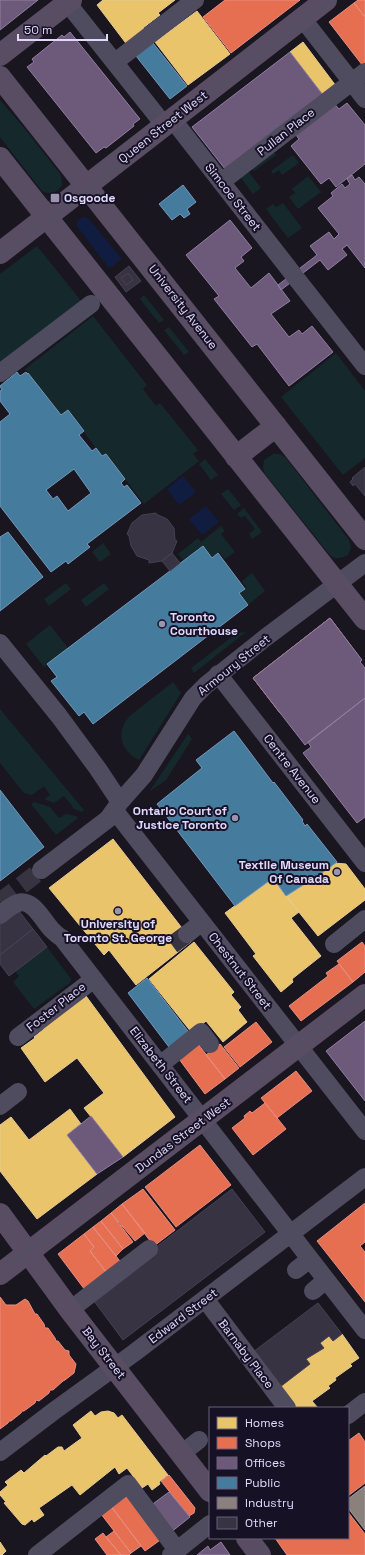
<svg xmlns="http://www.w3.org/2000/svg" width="365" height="1555" font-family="'Space Grotesk',sans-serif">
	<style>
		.green { fill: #15292c }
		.water { fill: #111c41 }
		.homes { fill: #e9c46a; stroke: #e7ca96 }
		.shops { fill: #e76f51; stroke: #e58e84 }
		.offices { fill: #6d597a; stroke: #907fa1 }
		.public { fill: #457b9d; stroke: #7497ba; fill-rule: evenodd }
		.industry { fill: #8a817c; stroke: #a49ba2 }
		.building { fill: #383342; stroke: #464153 }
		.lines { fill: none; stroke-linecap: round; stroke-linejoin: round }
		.minor-tunnel { stroke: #373341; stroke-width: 18; stroke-dasharray: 18 9; stroke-linecap: butt }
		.minor { stroke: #4f4c60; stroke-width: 18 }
		.major { stroke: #594d64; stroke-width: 22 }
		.tram { stroke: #495769; stroke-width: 1 }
		.poi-dot { fill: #9b94af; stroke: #171125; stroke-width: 1.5 }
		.labels { text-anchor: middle; stroke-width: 4; stroke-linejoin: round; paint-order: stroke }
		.street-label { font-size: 12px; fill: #e1d8fc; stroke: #171125 }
		.poi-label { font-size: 12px; font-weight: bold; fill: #e1d8fc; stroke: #171125; text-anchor: start }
	</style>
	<rect width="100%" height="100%" fill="#191620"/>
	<!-- green -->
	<path class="green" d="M0,100L25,129L61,175L62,186C56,193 50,195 42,191L0,137Z
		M271,148L276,155L254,171L252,168L248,171L261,188L253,194L238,174Z
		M293,155L299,163L282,175L279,170L273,174L271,171Z
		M308,176L321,192L298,209L289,197L295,193L292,189Z
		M283,203L302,228L288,238L266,209L273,204L276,207Z
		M37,246L82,302L0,366V274Z
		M144,295L164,320L159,323L140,299Z
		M93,316L147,385L143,389L156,406L160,403L198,450L193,454L199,461L144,504L106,454L102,456L68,411L61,415L25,369Z
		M169,327L189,352L184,355L164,330Z
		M336,353L365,391V458L343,475L281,397Z
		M273,454H280L286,458L349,540L351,548L348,555C342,558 335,560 330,555L265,474L263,468L264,460Z
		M205,459L218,475L211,480L199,464Z
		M228,489L241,505L234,510L221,494Z
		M244,508L262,532L252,539L249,534L255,529L245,516L241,518L237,514Z
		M221,526L225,531L221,534L235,552L225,559L219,552L212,558L203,546L183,560L178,554L198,538L201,542Z
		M103,543L111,554L100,562L92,552Z
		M252,573L265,591L248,605L239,593L246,587L242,581Z
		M66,583L71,589L49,606L44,599Z
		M104,583L109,589L86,607L81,600Z
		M50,625L68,648L44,667L26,644Z
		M246,632L194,673L191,668L233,636L238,633Z
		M173,682L181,693L139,760C119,750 115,729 132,714Z
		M0,709L84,810L82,812L72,808L73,807L64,796L54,803L44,799L50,795L44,786L32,795L24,793L0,763Z
		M188,734L192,739L166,780L149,792Z
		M34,802L50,807L59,818L66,814L76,816L78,818L56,835L31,804Z
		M47,947L71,979V982L34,1009L13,982L19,976L15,971Z"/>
	<!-- water -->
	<path class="water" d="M83,217L88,218L121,258V260L111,267H108L77,226V221Z
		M183,476L196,492L179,505L167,489Z
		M206,506L219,522L202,535L189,519Z"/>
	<!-- homes -->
	<path class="homes" d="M103,0H175L158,13L160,15L143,28L146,33L128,46L97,5Z
		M197,11L230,54L188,85L155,42Z
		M303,42L336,86L323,95L290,52Z
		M113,839L192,941L136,985L109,950L104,955L49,888Z
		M334,863L346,864L365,889V900L318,936L286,896L322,873Z
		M273,878L299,912L291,918L321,956L292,979L293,982L281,992L253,956L256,954L225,913Z
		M194,942L234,992L231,995L241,1007L238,1010L247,1022L223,1042L206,1021L192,1033L149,979Z
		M86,996L175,1117L123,1157L84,1108L104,1093L77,1058L45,1082L21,1048L35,1038L34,1037L44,1029L43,1028Z
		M70,1109L81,1124L67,1135L97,1174L37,1219L0,1171V1125L11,1117L29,1140Z
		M342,1334L359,1358L350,1364L352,1366L335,1378L336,1380L328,1386L330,1388L312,1401L318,1408H291L280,1387L310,1364L306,1359L324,1348L320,1343L329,1336L333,1341Z
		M91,1411L95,1416L101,1412L108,1411L114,1413L118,1418L122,1415L168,1475L159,1482L160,1484L152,1490L148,1484L142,1488L127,1468L119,1474L115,1467L80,1495L72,1485L39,1508L44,1515L34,1522L32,1519L25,1525L22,1524L4,1503L6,1502L0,1495V1492L8,1485L5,1482L21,1470L24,1473L45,1455L46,1456L58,1447H62L64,1451L82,1438L73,1425Z
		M0,1542L6,1551L2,1555H0Z"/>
	<!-- shops -->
	<path class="shops" d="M225,0H300L231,53L203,17Z
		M358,0H365V17L354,3Z
		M354,3L365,17V64L363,66L329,22Z
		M330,618L357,654L280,713L253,678Z
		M362,942L365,946V972L353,982L337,961Z
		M339,964L353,982L301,1021L289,1006L328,976L326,973Z
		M256,1022L272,1042L240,1067L224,1047Z
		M195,1040L225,1079L205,1094L176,1055Z
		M220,1044L239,1068L225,1079L206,1055Z
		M296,1071L312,1091L277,1118L261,1098Z
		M265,1103L286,1129L253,1155L232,1128L245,1118L244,1116L250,1111L252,1113Z
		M200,1145L231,1185L176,1227L145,1187Z
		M143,1189L175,1230L154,1246L122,1204Z
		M365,1203V1242L360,1246L365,1252V1302L317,1241Z
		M122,1204L145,1233L135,1241L111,1213Z
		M111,1213L133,1242L123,1249L101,1221Z
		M101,1221L123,1249L116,1256L93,1227Z
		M93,1227L123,1265L109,1276L90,1251L94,1247L84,1234Z
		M84,1234L94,1247L90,1251L110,1277L88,1294L58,1254Z
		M0,1297L6,1305H16L25,1299L28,1301L35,1314H37L44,1324L45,1328H48L55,1338L56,1341H58L65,1350L69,1351V1355L76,1364L74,1373L65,1380L63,1381L53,1390H50L49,1393L39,1401L36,1400L35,1403L24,1411H22L21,1413L11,1421H9L8,1423L0,1429Z
		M359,1433L365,1442V1483L348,1496V1441Z
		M169,1475L195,1508L194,1513L189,1516L161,1481Z
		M127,1492L163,1538L145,1551L110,1505Z
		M111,1506L141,1546L131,1553L101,1514Z
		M348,1512L365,1534V1555H287L275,1538H348Z
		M114,1531L131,1553L129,1555H121L106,1537Z
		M103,1533L106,1537L121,1555H107L95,1539Z"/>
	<!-- offices -->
	<path class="offices" d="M0,0H38L0,30Z
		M70,32L140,119L133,124L134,126L106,148L104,147L96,153L27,67L34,62L32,59L62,35L64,37Z
		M290,52L323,95L225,169L192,127Z
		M331,100L339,109L347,103L365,125V164L336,187L329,178L321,184L291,146L299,139L293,131Z
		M352,175L355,180L359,177L365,184V268L347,245L342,249L347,255L328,270L320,260L281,290L278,285L317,255L310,246L329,232L334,239L339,234L318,208L333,196L331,193L342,184L345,188L350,184L347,179Z
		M230,220L252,248L241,257L244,261L235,268L251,288L269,273L290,301L271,314L289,337L299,330L302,334L312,326L333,352L289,386L257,344L252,347L214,299L219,296L186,255Z
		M330,618L362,660L360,662L365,668V698L305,745L253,678Z
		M365,698V817L357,823L303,753L311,747L308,742Z
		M365,1021V1101L326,1051Z
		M91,1116L123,1157L97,1174L67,1135Z
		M169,1492L190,1517L170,1533L150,1506Z
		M221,1542L230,1555H197L208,1546L210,1550Z"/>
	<!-- public -->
	<path class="public" d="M153,43L187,86L170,99L136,56Z
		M183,185L196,202L187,209L190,214L184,218L180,214L172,220L159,204Z
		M17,372L20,376L26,372L27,374L28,373L61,415L68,410L84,431L79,435L92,451L96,448L102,456L106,454L125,479L121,483L124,487L127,485L141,503L87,544L90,547L68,564L66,561L51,572L0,506V422L10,414L0,401V391L2,390L0,386ZM74,469L91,493L68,511L57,496L53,499L46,490Z
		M8,532L43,577L0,611V537Z
		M203,546L212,558L218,553L245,589L239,593L248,605L93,724L84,712L79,716L51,681L57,677L47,664Z
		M234,731L273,783L274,782L303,820L302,821L305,826L307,824L337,862L322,873L286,896L273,878L235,906L157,804L202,768L196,760Z
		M0,790L44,847L0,881Z
		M147,978L191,1035L172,1051L128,993Z"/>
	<!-- industry -->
	<path class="industry" d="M365,1486V1530L348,1508V1499Z"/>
	<!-- building -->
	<path class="building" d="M129,266L141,281L126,292L115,277Z
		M128,273L133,280L126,285L121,278Z
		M365,467V496L355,484L353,486L350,482L353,479L352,478Z
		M156,513V514L167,519L174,528L175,540L177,541L172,553L162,561L149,563V560L137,556L131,546L129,536L127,534L132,523L142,515Z
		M172,553L180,563L170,571L162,561Z
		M19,911L33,929L0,955V925Z
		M33,929L47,947L9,976L0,964V955Z
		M232,1189L265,1232L123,1340L91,1297Z
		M318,1303L342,1334L333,1341L329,1336L320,1343L324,1348L306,1359L310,1364L280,1387L253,1352Z"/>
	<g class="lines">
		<!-- minor-tunnel -->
		<path class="minor-tunnel" d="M0,902L41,870
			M172,945L187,934"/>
		<!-- minor -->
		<path class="minor" d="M65,0L165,126
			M302,18L365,99
			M115,62L195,0
			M173,120L293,274
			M221,182L365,72
			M296,278L365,366
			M0,373L91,304
			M0,643L59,716L98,769L120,802
			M218,674L365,863
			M115,811L365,1131
			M41,870L108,819L120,802L144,775L193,698L206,685L265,638L365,563
			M0,915C5,911 11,905 18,903C33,898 43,921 52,930C55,933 58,936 62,938L365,1330
			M187,934L202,922
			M334,944L365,919
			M18,1037L94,979
			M160,1065L201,1032L210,1044
			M0,1106L18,1092
			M296,1270L310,1259
			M313,1291L326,1280
			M205,1299L287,1408
			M70,1310L149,1249
			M348,1415L365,1402
			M0,1452L54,1411L134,1353L365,1177
			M181,1454L199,1440
			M37,1555L128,1484L177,1550
			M171,1555L210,1524"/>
		<!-- major -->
		<path class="major" d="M0,55L71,0
			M0,77L365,539
			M0,158L365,619
			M0,253L326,0
			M236,457L276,426
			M0,1214L70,1310L210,1491
			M0,1274L365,995
			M247,1538L260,1555"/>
		<!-- tram -->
		<path class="tram" d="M0,257L331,0
			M0,1271L365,992"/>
	</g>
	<!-- markers -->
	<g class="poi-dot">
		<rect x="50" y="193" width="10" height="10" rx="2"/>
		<circle cx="162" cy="624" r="4"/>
		<circle cx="235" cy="818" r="4"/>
		<circle cx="337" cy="872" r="4"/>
		<circle cx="118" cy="911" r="4"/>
	</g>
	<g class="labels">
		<!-- street labels -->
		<g class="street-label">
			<text transform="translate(163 127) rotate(-38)" y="4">Queen Street West</text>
			<text transform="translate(286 132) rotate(-38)" y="4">Pullan Place</text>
			<text transform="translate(233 197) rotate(52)" y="4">Simcoe Street</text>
			<text transform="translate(183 307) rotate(52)" y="4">University Avenue</text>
			<text transform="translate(234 665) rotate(-39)" y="4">Armoury Street</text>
			<text transform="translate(292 769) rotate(52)" y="4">Centre Avenue</text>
			<text transform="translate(240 971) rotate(52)" y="4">Chestnut Street</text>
			<text transform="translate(56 1007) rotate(-38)" y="4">Foster Place</text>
			<text transform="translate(161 1065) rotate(52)" y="4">Elizabeth Street</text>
			<text transform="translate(183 1135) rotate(-37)" y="4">Dundas Street West</text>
			<text transform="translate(183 1316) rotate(-37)" y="4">Edward Street</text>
			<text transform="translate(104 1353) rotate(52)" y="4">Bay Street</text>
			<text transform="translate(246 1354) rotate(53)" y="4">Barnaby Place</text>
		</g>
		<!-- poi labels -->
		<g class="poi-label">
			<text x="64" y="202">Osgoode</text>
			<text x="170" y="621">Toronto<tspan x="170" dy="14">Courthouse</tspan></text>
			<text x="227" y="815" text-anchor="end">Ontario Court of<tspan x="227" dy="14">Justice Toronto</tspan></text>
			<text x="329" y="869" text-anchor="end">Textile Museum<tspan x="329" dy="14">Of Canada</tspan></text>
			<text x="118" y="928" text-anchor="middle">University of<tspan x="118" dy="14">Toronto St. George</tspan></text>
		</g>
	</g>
	<!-- legend -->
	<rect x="209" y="1407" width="140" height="132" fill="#171125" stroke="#68617b"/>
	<rect x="217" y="1417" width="20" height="12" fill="#e9c46a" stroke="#68617b"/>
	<text x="245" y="1427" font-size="12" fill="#e1d8fc">Homes</text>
	<rect x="217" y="1437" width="20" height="12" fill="#e76f51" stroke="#68617b"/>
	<text x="245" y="1447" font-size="12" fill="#e1d8fc">Shops</text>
	<rect x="217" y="1457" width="20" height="12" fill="#6d597a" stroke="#68617b"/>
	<text x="245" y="1467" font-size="12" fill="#e1d8fc">Offices</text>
	<rect x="217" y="1477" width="20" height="12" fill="#457b9d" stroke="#68617b"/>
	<text x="245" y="1487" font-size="12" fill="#e1d8fc">Public</text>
	<rect x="217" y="1497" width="20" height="12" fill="#8a817c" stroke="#68617b"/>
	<text x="245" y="1507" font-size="12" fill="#e1d8fc">Industry</text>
	<rect x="217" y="1517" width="20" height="12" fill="#383342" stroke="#68617b"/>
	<text x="245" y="1527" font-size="12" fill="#e1d8fc">Other</text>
	<!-- scale -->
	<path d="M18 34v6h89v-6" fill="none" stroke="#e1d8fc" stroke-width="2"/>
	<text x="24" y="34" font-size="12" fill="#e1d8fc" stroke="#171125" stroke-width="3" paint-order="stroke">50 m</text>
</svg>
